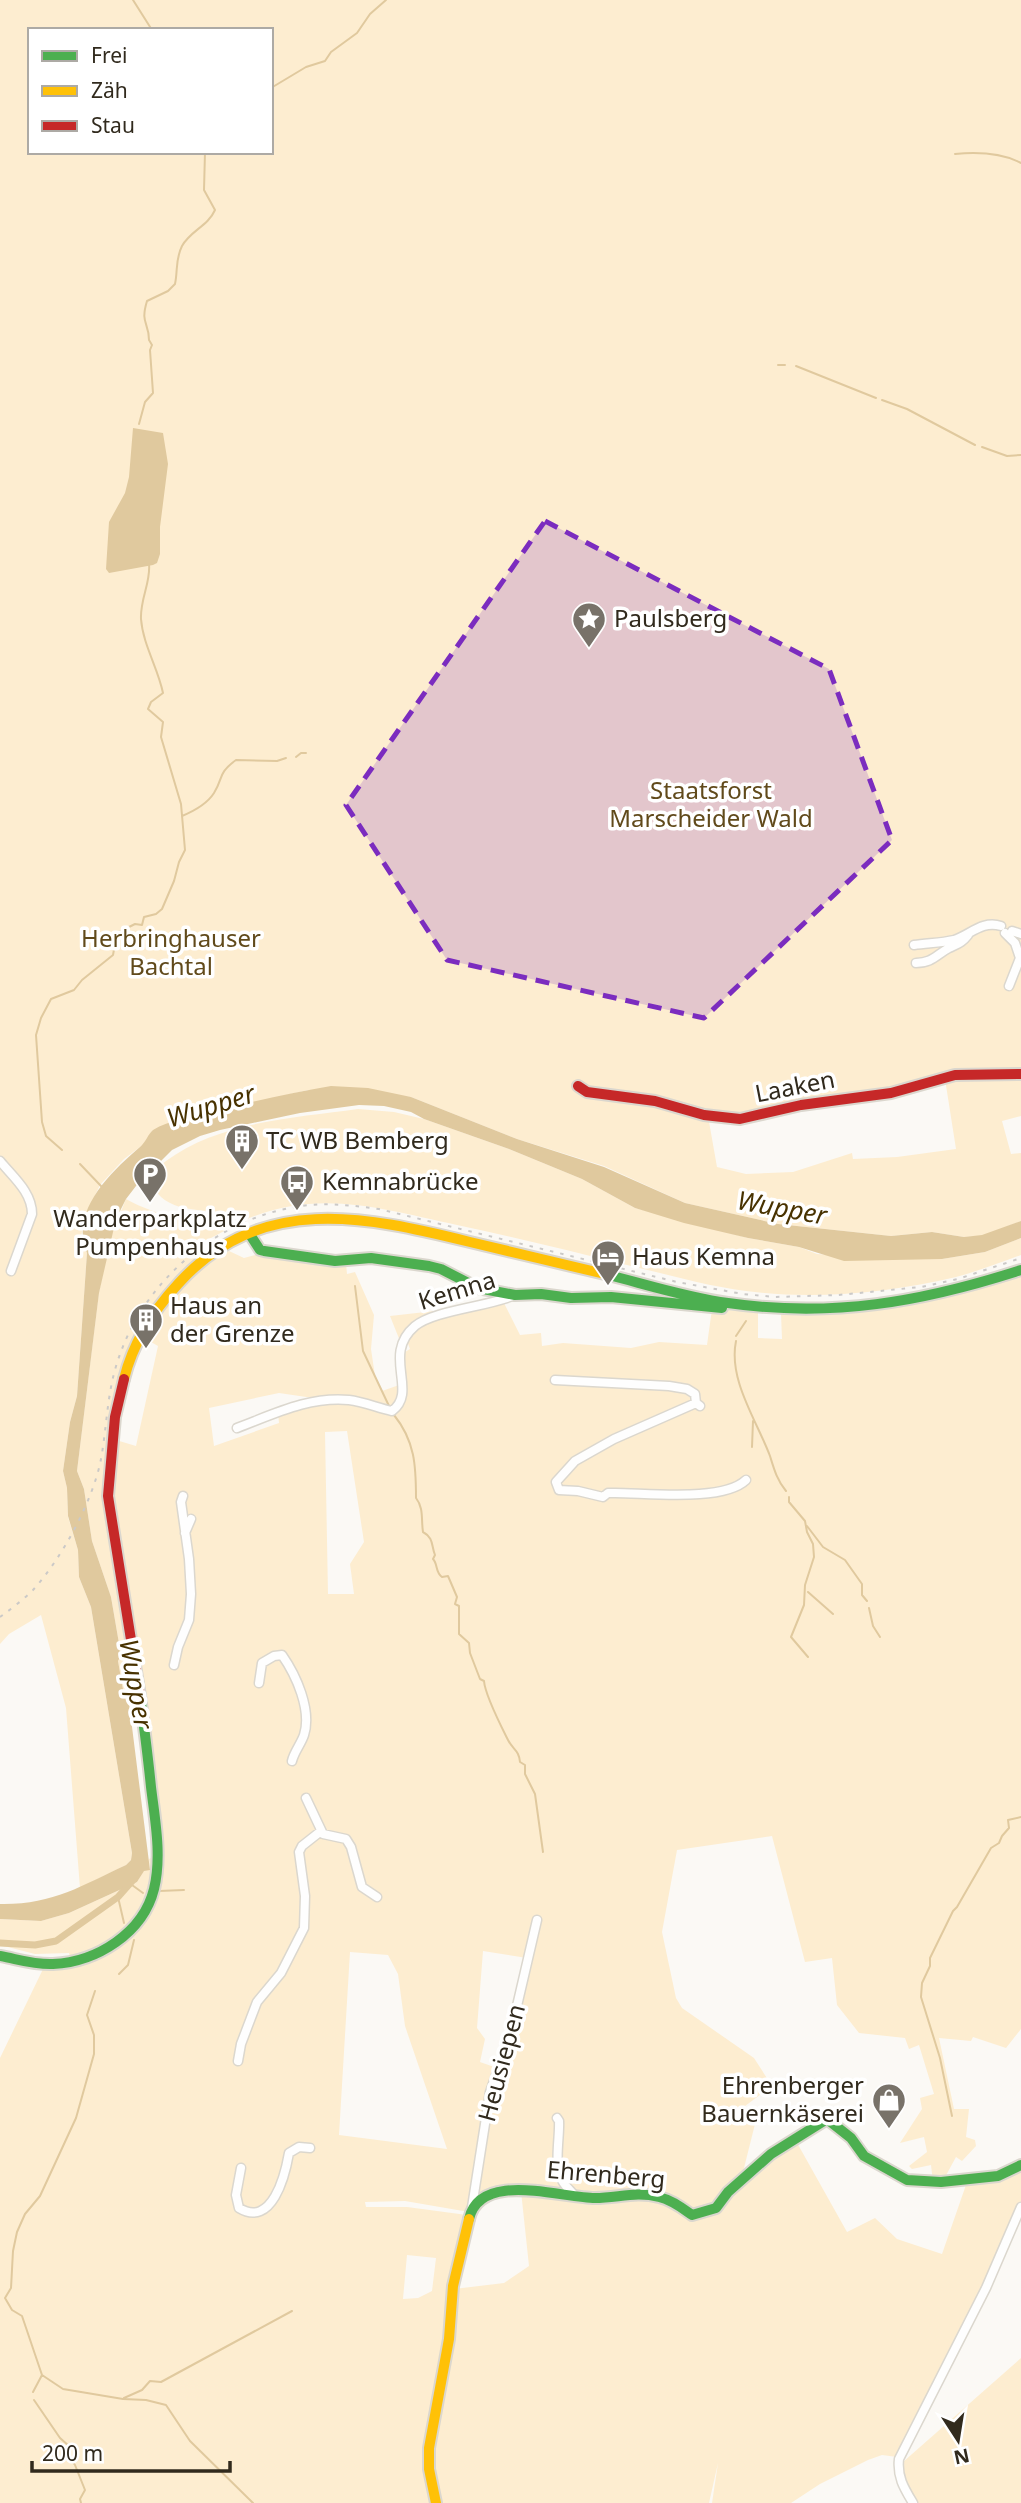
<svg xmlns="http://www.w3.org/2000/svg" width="1021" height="2503" font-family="'Noto Sans',sans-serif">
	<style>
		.green { fill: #fdedd0; fill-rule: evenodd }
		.water { fill: #e0c99e }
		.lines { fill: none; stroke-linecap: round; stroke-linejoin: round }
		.stream { stroke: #e0c99e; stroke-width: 2 }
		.canal { stroke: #e0c99e; stroke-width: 7 }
		.street-casing { stroke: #dbd7ce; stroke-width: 11 }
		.fast-casing { stroke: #dbd7ce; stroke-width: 14 }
		.slow-casing { stroke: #dbd7ce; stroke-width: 14 }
		.jam-casing { stroke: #dbd7ce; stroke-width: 14 }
		.street { stroke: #fefefe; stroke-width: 8 }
		.fast { stroke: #4caf50; stroke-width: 10 }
		.slow { stroke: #ffc107; stroke-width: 10 }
		.jam { stroke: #c62828; stroke-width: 10 }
		.rail { stroke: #cbc9c7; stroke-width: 2; stroke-dasharray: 3.5 7; stroke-linecap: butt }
		.marked { fill: #7b2cbf; fill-opacity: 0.2; stroke: #7b2cbf; stroke-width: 5; stroke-dasharray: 14 9; stroke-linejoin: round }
		.labels { text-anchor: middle; stroke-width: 7; stroke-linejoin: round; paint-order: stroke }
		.poi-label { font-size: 24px; fill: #312a1d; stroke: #fff; text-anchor: start }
		.park-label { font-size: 24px; fill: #614a1b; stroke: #fff }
		.street-label { font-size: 24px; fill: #312a1d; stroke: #fff }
		.water-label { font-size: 26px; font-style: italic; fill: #483200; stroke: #fff }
	</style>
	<rect width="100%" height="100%" fill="#fbf9f5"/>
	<!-- green -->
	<path class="green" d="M0,0H1021V1116L1002,1121L1011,1154L1021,1153V1221L982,1236L964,1237L932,1232L891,1236L778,1224L685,1203L604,1166L517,1139L411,1097L308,1090L183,1119L152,1131L144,1144L124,1159L100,1185L83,1220L81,1241L87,1253L77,1396L70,1422L63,1471L67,1488L68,1517L78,1550L79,1577L91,1607L132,1853L131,1860L126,1865L80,1888L66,1708L41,1615L9,1634L0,1644ZM30,30H271V152H30ZM945,1079L956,1149L897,1157L853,1159L852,1153L793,1172L746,1174L717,1167L708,1116L758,1115Z
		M358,1109L394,1112L424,1119L509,1149L582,1179L635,1208L748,1238L799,1247L817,1254L896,1259H942L985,1252L1021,1238V1255C999,1263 978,1271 956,1277C889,1293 814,1300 746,1291C706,1286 666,1274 627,1265C570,1251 514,1237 457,1225C382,1209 319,1188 245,1220C219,1206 182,1216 161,1197C156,1192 151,1185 147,1180C153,1173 159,1166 166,1161C220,1121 295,1118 358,1109Z
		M126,1199C158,1217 195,1222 230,1228L209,1239L190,1253L199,1262L229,1251L244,1258L263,1253L346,1263L347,1274L355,1272L374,1315L371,1349L375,1376L382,1391L402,1384L398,1403L394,1407L388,1409L374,1405V1408L392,1412L399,1408C406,1387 403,1376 401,1354L402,1350L405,1352L410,1349L407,1341C410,1327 421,1327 432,1322V1319L503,1301L520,1335L541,1333L542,1346L563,1343L631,1348L659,1342L707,1345L712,1309L758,1312V1338L782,1339L781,1314C870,1315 938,1302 1021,1274V2029L1006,2048L973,2037L971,2041L939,2038L954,2109H969L966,2137L975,2140L976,2146L962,2161L956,2157L944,2179L933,2182L931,2165L912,2169L909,2166L927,2152L924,2137L900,2143L922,2109L920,2098L934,2094L919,2045L909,2049L905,2038L859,2033L837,2005L832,1958L805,1962L772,1836L677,1850L662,1932L676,1998L682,2008L754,2058L772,2086L745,2106L756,2120L742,2176L796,2141L847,2232L875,2218L897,2239L942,2254L967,2182L1002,2179L1021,2168V2201L984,2289L959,2342L897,2457L882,2455L868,2460L820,2484L791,2503H712L718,2463L709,2503H0V2058L44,1967L72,1965L69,1953L35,1954L0,1945V1919L41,1921L69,1913L137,1882L144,1870H150L149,1859L157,1855L140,1694L124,1695L118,1661L121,1655L111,1597L92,1541L84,1489L77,1471L99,1292L111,1236ZM144,1338L158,1346L136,1446L116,1440L125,1379ZM279,1393L320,1399L278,1413L279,1423L214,1446L209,1408ZM347,1431L364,1542L350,1564L354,1594H328L325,1432ZM483,1951L527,1958C521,1994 513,2035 497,2068L480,2062L485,2039L477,2028ZM350,1952L388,1955L398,1974L405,2026L447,2149L339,2135ZM518,2188H542L579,2199L521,2191L529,2266L504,2283L454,2289L452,2348L444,2378L438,2375L450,2290L467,2215L407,2207H366L365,2202L405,2201L469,2212C476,2194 500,2193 518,2188ZM407,2255L436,2258L432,2291L418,2298L403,2299Z
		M452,1309L431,1316L400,1341L390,1316Z
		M1021,2358V2503H916C908,2490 895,2476 903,2462Z"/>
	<!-- water -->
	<path class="water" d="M133,428L163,433L168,464L160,527V554L157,563L153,565L109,573L106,569L109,522L125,493L129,477Z
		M331,1086L368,1088L411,1097L517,1139L604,1167L685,1203L778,1224L891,1236L932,1232L964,1237L982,1235L1021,1221V1238L985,1252L942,1259L844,1261L799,1247L748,1238L684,1223L635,1208L582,1179L509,1149L424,1119L411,1112L384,1106L359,1105L300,1113L220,1130L200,1136L172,1150L136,1186L126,1199L116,1219L99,1293L77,1471L84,1489L92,1541L111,1597L121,1655L118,1661L124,1695H128L150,1870L144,1871L137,1882L69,1913L41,1921L0,1919V1904C52,1905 81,1886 126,1865L131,1860L132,1853L91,1607L79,1577L78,1550L68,1516L67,1488L63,1471L70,1422L77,1396L87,1253C69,1211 111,1172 140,1147C146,1142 148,1134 153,1130C169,1120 192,1117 210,1112C250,1102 290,1093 331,1086Z"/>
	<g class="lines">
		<!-- stream -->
		<path class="stream" d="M133,0L152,30
			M271,88L306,67L325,61L331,52L357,33L370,14L386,0
			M955,154C976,152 1002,153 1021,163
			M778,365H785
			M796,366L876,398
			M882,400L907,409L975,445
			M139,424L145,402L153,393L150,350L152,345L149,340C149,322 140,324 147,301L168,291L175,284C178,270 175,260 182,246C190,231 208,226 215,210L204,190L205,152
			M982,447L1007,456L1021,455
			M296,757L301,753H306
			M182,816C194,811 207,804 214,793C224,777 217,774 236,760L277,761L286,758
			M62,1150L46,1136L42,1122L36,1035L41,1018L51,999L74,990L82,980L113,955L117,933L135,924L142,925L144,917L156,914L162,909L174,881L179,862L185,850L181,804L161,737L163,722L148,709L151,702L163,693C158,668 143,645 141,619C140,599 151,582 149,564
			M80,1164L101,1186
			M355,1286L363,1351L389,1406
			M736,1336L746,1321
			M736,1341C728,1380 757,1421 770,1456C774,1469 777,1480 786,1491
			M394,1415C415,1441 416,1466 416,1498C424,1508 421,1520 423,1532C434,1538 431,1545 435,1555L433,1559C438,1564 435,1572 442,1577L448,1576L457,1597L455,1604L459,1606V1634L469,1643L470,1653L480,1679L484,1681C485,1695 501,1726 508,1740C513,1750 519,1750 520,1762L525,1765V1774L535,1794L543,1852
			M752,1447L753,1421
			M789,1497V1502L805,1521L807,1532L813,1544L814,1557L805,1585L804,1605L791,1637L808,1657
			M807,1526L823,1547L845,1560L862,1584V1595L867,1601
			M808,1592L833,1614
			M869,1608L873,1626L880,1637
			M132,1885L143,1893
			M159,1891L184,1890
			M118,1897L124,1923
			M119,1974L128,1965L134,1940
			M952,2116L940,2058L921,1997L922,1983L930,1966V1958L953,1911L957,1907L991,1848L999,1843L1002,1836L1009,1828L1008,1820L1021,1817
			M42,2375L63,2389L123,2399L146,2400L166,2405L190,2441L253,2503
			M33,2392L42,2375L22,2316L12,2310L5,2298L11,2288L13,2251L17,2232L25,2214L40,2196L76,2118L94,2054V2035L87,2015L95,1991
			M124,2398L142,2390L150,2381L161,2382L292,2311
			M34,2400L60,2438L69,2446L66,2453L75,2465L85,2490L80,2499L81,2503"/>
		<!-- canal -->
		<path class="canal" d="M0,1943L35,1945L56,1941L118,1897L134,1879"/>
		<!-- street casing -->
		<g class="street-casing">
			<path id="street" d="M1012,931L1021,934
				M1005,933L1015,943L1020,958L1009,986
				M914,945C927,943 941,943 954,940C970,935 982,920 1001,926
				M916,963C932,963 936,955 949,948C957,944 962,943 968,935
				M0,1161C13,1177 32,1192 32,1214L11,1271
				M555,1380L669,1386L687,1389L695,1394L696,1403
				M700,1406L696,1403L614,1439L575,1461L556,1482L559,1490L578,1491L603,1497L608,1493H615C648,1493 723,1502 746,1480
				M237,1428C274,1414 310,1396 349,1400C364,1402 378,1408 392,1411C419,1391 381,1355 415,1326C435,1310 487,1307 515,1295
				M185,1533L191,1519
				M174,1665L178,1647L189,1620L191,1594L189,1559L181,1502L183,1496
				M259,1683L262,1663L274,1656L282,1655C296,1675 312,1710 304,1735C301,1744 294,1752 292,1761
				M306,1798L323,1834L346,1839L351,1847L362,1887L377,1897
				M238,2061L241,2044L257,2002L281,1973L304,1928L305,1896L299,1852L302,1846L321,1831
				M557,2118L559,2121C560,2139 553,2165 563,2182C566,2187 571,2191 574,2195
				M241,2168L236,2195L239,2208C272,2228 285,2176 289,2153L299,2147L310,2148
				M472,2207L490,2092L510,2036L537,1920
				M913,2503C904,2488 897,2477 899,2459L986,2288L1021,2207"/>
		</g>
		<!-- fast casing -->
		<g class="fast-casing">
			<path id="fast" d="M249,1233L260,1250L264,1251L335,1261L371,1258L429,1266L441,1269L478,1288L515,1295L541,1294L571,1298L611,1297L722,1308
				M609,1275C648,1285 689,1298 728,1303C832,1318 922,1302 1021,1270
				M0,1956C17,1959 35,1965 53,1964C97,1962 143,1933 154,1889C162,1856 155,1820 151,1787C148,1757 144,1726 140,1696
				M469,2219C480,2170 561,2198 595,2198C618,2198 636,2191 659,2197C672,2200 682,2208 692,2215L716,2208L728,2192L771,2154L827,2119L851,2138L864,2156L907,2180L941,2182L998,2176L1021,2165"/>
		</g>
		<!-- slow casing -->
		<g class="slow-casing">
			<path id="slow" d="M124,1379C133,1343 153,1311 178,1284C260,1193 365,1216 470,1242C516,1253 563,1264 609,1275
				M436,2503L429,2469V2448L449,2339L453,2286L469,2219"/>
		</g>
		<!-- jam casing -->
		<g class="jam-casing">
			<path id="jam" d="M578,1086L587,1092L655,1101L704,1115L740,1119L801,1105L891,1093L955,1075L1021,1074
				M124,1379L115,1417L108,1496L140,1696"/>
		</g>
		<!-- street -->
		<use href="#street" class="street"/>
		<!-- fast -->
		<use href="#fast" class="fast"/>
		<!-- slow -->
		<use href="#slow" class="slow"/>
		<!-- jam -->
		<use href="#jam" class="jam"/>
		<!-- rail -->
		<path class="rail" d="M0,1617C11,1609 23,1600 33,1590C62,1558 93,1501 101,1459C107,1426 107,1392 118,1360C145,1277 224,1213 310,1205C334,1203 356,1206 379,1209L677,1282L743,1294L775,1297L838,1295L921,1287L958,1279L1021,1258"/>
	</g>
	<!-- marked area -->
	<path class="marked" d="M545,521L829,669L892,840L704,1018L447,960L346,805Z"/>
	<!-- icons -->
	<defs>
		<g id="sight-pin" transform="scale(1.75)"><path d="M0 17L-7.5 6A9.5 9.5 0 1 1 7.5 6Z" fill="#787269" stroke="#fff"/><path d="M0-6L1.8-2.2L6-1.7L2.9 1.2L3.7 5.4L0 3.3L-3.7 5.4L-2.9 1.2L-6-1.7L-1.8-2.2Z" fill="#fff"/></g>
		<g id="building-pin" transform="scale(1.75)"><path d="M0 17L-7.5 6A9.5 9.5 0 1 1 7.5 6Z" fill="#787269" stroke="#fff"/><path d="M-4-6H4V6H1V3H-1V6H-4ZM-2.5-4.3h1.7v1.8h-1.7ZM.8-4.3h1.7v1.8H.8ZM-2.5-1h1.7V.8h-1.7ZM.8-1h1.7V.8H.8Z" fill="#fff"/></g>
		<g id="parking-pin" transform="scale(1.75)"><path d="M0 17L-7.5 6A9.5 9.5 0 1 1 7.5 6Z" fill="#787269" stroke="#fff"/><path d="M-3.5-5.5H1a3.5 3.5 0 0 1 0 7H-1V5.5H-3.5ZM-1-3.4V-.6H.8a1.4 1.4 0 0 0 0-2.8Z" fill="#fff"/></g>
		<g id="bus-pin" transform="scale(1.75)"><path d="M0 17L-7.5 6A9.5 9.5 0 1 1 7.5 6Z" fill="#787269" stroke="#fff"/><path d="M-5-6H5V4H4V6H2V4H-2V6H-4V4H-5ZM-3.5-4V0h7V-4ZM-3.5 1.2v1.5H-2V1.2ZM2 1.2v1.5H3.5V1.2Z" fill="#fff"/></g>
		<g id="hotel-pin" transform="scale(1.75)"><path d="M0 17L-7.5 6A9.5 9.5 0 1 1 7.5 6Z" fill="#787269" stroke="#fff"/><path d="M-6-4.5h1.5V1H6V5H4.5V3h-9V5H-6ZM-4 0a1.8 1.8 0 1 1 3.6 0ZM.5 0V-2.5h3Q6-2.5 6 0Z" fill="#fff"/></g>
		<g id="shop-pin" transform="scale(1.75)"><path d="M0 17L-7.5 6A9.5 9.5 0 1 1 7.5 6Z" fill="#787269" stroke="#fff"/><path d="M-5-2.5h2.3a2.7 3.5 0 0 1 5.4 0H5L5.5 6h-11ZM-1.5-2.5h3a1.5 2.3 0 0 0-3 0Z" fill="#fff"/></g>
	</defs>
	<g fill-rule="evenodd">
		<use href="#sight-pin" x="589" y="619"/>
		<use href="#building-pin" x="242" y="1141"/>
		<use href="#parking-pin" x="150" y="1174"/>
		<use href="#bus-pin" x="297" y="1182"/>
		<use href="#hotel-pin" x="608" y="1257"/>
		<use href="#building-pin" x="146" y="1320"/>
		<use href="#shop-pin" x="889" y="2100"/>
	</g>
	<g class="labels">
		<!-- poi labels -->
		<g class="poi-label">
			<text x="614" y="627">Paulsberg</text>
			<text x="266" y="1149">TC WB Bemberg</text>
			<text x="322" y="1190">Kemnabrücke</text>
			<text x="150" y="1227" text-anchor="middle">Wanderparkplatz<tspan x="150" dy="28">Pumpenhaus</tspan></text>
			<text x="632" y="1265">Haus Kemna</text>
			<text x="170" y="1314">Haus an<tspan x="170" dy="28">der Grenze</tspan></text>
			<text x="864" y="2094" text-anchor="end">Ehrenberger<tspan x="864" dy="28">Bauernkäserei</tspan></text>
		</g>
		<!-- park labels -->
		<g class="park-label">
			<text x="711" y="799">Staatsforst<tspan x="711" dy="28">Marscheider Wald</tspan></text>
			<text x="171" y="947">Herbringhauser<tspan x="171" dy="28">Bachtal</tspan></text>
		</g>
		<!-- street labels -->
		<g class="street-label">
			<text transform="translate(795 1087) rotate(-11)" y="8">Laaken</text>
			<text transform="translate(457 1291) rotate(-17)" y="8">Kemna</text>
			<text transform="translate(502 2063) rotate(-75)" y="8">Heusiepen</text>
			<text transform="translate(606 2175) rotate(5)" y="8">Ehrenberg</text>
		</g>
		<!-- water labels -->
		<g class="water-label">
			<text transform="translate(211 1106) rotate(-17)" y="9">Wupper</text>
			<text transform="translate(782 1208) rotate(10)" y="9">Wupper</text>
			<text transform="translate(136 1684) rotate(80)" y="9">Wupper</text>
		</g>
	</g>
	<!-- legend -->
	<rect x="28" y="28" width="245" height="126" fill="#ffffff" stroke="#adaaa5" stroke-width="2"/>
	<rect x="42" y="51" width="35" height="10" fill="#4caf50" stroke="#adaaa5" stroke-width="2"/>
	<text x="91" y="63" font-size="21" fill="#312a1d">Frei</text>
	<rect x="42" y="86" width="35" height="10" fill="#ffc107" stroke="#adaaa5" stroke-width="2"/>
	<text x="91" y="98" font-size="21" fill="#312a1d">Zäh</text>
	<rect x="42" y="121" width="35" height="10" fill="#c62828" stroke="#adaaa5" stroke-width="2"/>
	<text x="91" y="133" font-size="21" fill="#312a1d">Stau</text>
	<!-- north arrow -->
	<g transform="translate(958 2440) rotate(168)" stroke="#ffffff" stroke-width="5" paint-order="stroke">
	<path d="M0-5L12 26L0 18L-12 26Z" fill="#312a1d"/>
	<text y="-10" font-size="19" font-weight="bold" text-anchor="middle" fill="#312a1d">N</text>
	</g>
	<!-- scale -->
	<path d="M32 2461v10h198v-10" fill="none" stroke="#312a1d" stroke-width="3.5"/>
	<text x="42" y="2461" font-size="21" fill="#312a1d" stroke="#ffffff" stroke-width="5" paint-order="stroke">200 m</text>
</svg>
